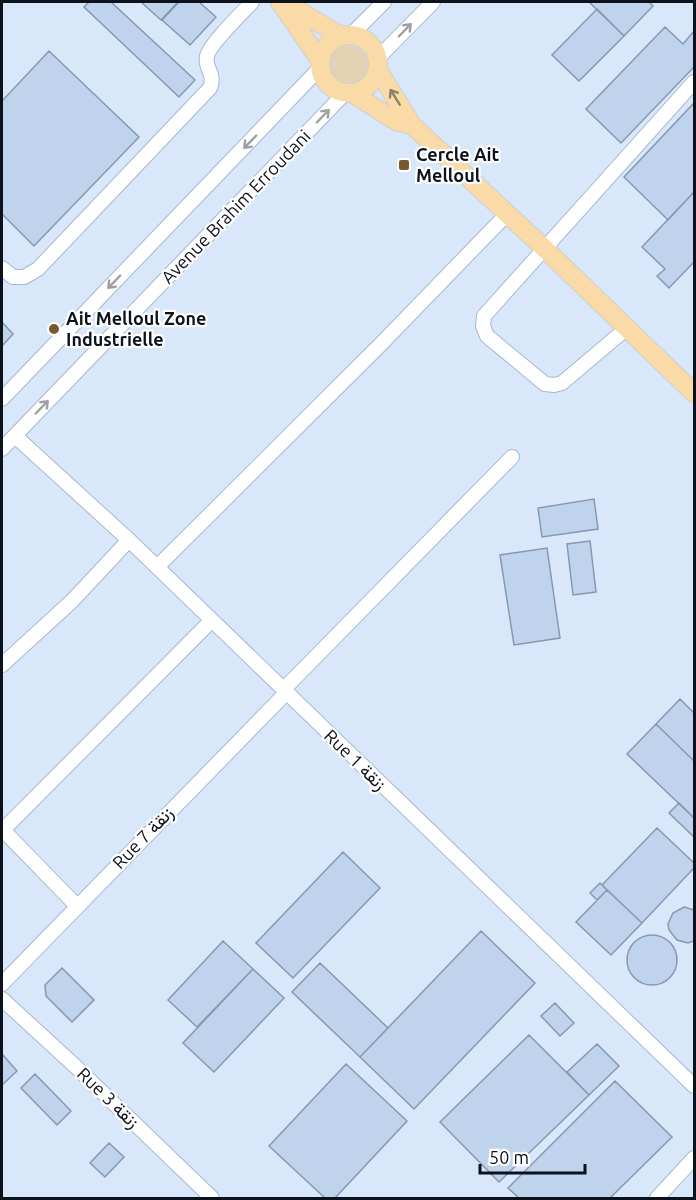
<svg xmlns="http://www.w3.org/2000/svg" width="696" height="1200" font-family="Ubuntu,Vazirmatn,sans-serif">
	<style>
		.built { fill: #d9e7fa }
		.green { fill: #e5d2b5 }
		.building { fill: #c0d3ed; stroke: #8698b0; stroke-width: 1.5 }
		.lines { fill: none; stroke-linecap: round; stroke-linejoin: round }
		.minor-casing { stroke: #a6b8d1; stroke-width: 16 }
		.major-casing { stroke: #ced0d1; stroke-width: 20 }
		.minor { stroke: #fff; stroke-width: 14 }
		.major { stroke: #fadaa7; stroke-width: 18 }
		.oneway { stroke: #9ea0a4 }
		.oneway2 { stroke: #8f8068 }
		.poi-dot { fill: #765a2d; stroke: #fff; stroke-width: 2 }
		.labels { text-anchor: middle; stroke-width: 4.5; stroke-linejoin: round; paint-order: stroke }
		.poi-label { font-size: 18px; font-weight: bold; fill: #0c121b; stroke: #fff; text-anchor: start }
		.street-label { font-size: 18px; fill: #0c121b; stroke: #fff }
	</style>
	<rect width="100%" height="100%" fill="#eaf2fd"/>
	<!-- built -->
	<path class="built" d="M2,2H694V1198H2Z"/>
	<!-- green -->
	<path class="green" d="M328 65a20 20 0 1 1 40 0a20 20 0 1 1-40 0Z"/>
	<!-- building -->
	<path class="building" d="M89,2H111L195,80L179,97L84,7Z
		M141,2H178L161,20Z
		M179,2H199L216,17L190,45L162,20Z
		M589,2H649L653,6L624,36Z
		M597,9L624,36L579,81L552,55Z
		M665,27L683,44L694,31V67L621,143L586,109Z
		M49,51L139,137L34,246L2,214V101Z
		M694,103V192L668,220L624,177Z
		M694,192V262L669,288L657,276L665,269L642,247Z
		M2,322L13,334L2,346Z
		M594,499L598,529L542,537L538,508Z
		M590,541L596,592L573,595L567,544Z
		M547,548L560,638L514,645L500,555Z
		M680,699L694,713V761L656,724Z
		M656,724L694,761V818L627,754Z
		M679,803L694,818V837L669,813Z
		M657,828L694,863V868L642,923L602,885Z
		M343,852L380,888L293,978L256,943Z
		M600,883L607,890L597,900L590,893Z
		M607,890L642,923L611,955L576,922Z
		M684,907L694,910V941L688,943L677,940L669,930L668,924L673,913Z
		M481,931L535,983L414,1109L360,1057Z
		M627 960a25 25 0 1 1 50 0a25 25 0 1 1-50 0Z
		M223,941L253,969L197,1027L168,1000Z
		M320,963L388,1028L360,1057L292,992Z
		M62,968L94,1000L72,1022L46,996L45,985Z
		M253,969L284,998L214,1072L183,1043Z
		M555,1003L574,1023L560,1036L541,1016Z
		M529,1035L589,1095L499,1182L440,1122Z
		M597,1044L619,1066L589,1095L567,1072Z
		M2,1054L17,1071L2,1085Z
		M346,1064L407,1121L335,1198H325L269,1146Z
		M35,1074L71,1111L57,1125L21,1088Z
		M615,1081L672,1137L610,1198H519L508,1188Z
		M109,1143L124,1157L105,1177L90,1163Z"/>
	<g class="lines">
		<!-- minor casing -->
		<g class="minor-casing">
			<path id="minor" d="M351,35L384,2
				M377,59L433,2
				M2,268L13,277H24L38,269L210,88C216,73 204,69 207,56C209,45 243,12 252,2
				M627,328L562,383L554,385L545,384L487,336L483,326L484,316L694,82
				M2,399L319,69
				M15,436L129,540L694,1086
				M2,449L345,93
				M157,567L381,344L507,214
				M2,665L72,601L129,540
				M283,690L512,457
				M2,829L77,906
				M3,830L211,621
				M2,984L286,693
				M2,999L75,1066L212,1198
				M657,1198L694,1158"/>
		</g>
		<!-- major casing -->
		<g class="major-casing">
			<path id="major" d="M280,2L320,60
				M284,2L341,36
				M320 64a29 29 0 1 1 58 0a29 29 0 1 1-58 0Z
				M378,70L412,125L545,249L694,393
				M352,93L396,121L412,125"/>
		</g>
		<!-- minor -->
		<use href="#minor" class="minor"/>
		<!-- major -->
		<use href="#major" class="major"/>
	</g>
	<!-- one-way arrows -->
	<defs><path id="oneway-shaft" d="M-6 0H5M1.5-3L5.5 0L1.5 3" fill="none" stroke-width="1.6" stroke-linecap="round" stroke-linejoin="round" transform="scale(1.5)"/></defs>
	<g class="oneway">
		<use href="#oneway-shaft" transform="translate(405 30) rotate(-46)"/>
		<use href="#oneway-shaft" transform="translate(323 116) rotate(-46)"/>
		<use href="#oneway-shaft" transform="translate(250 142) rotate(134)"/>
		<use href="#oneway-shaft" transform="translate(114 282) rotate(134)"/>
		<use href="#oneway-shaft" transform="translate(42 407) rotate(-46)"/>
	</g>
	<use class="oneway2" href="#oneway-shaft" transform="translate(395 97) rotate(-122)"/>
	<!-- markers -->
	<g class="poi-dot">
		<rect x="398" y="159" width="12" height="12" rx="3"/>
		<circle cx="54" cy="329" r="6"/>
	</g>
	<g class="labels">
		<!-- poi labels -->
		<g class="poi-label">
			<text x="416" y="161">Cercle Ait<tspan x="416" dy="21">Melloul</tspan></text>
			<text x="66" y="325">Ait Melloul Zone<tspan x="66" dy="21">Industrielle</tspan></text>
		</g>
		<!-- street labels -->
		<g class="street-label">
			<text transform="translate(236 207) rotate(-46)" y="6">Avenue Brahim Erroudani</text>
			<text transform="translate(355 760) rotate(44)" y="6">Rue 1 زنقة</text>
			<text transform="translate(143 838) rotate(-46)" y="6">Rue 7 زنقة</text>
			<text transform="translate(108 1098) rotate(44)" y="6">Rue 3 زنقة</text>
		</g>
	</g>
	<!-- border -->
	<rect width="696" height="1200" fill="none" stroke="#0c121b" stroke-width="6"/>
	<!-- scale -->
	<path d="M480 1164v9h105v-9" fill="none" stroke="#0c121b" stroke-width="3"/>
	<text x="489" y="1164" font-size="18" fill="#0c121b" stroke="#ffffff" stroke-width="4.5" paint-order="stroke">50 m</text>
</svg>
